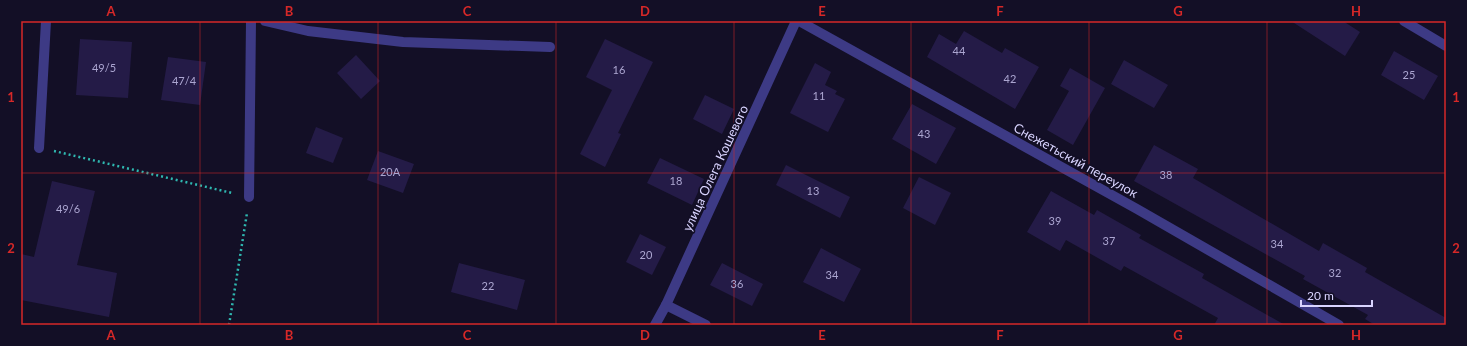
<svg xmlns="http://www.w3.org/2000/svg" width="1467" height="346" font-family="Lato,sans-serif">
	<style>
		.building { fill: #241b47 }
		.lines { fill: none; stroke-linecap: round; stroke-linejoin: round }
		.path { stroke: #2fb8b0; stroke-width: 2.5; stroke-dasharray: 2 3; stroke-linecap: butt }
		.service { stroke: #3d3a85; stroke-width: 10 }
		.minor { stroke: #3d3a85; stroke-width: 10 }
		.tertiary { stroke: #3d3a85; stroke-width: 10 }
		.grid { fill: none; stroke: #d62828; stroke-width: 1; stroke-opacity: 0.55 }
		.labels { text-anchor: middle; stroke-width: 3.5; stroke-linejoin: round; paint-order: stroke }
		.number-label { font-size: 11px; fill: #aca6d1 }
		.street-label { font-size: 13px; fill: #d9d4ff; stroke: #130f26 }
		.neatline { fill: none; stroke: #d62828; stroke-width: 1.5 }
		.grid-label { font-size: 13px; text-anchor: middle; font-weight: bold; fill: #d62828 }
	</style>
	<rect width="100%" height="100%" fill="#130f26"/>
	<!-- building -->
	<path class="building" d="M1291,21H1343L1360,32L1345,56Z
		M964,31L1002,53L1005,48L1039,67L1015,109L927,57L939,34L956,44Z
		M80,39L132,42L128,98L76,95Z
		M605,39L653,62L618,133L621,134L605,167L580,154L612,90L586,77Z
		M1394,51L1438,76L1424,100L1381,75Z
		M356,55L380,81L361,99L337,73Z
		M168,57L206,62L200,105L161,100Z
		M1124,60L1168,85L1154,108L1111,84Z
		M815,63L831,72L825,85L837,91L835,94L845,99L828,132L790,113Z
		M1070,68L1105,88L1073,145L1047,130L1069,91L1060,86Z
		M705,95L734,109L722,134L693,119Z
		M912,104L956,128L936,164L892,139Z
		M316,127L343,138L333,163L306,153Z
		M1154,145L1198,169L1193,178L1319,251L1323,243L1367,268L1365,272L1446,318V325H1375L1365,319L1368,315L1303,279L1305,276L1134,181Z
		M378,151L414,164L403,193L367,180Z
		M660,158L704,179L692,205L647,183Z
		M786,165L850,197L840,218L776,185Z
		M919,177L951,193L935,225L903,208Z
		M52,181L95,191L77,265L117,273L109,317L21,300V254L34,257Z
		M1051,191L1094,215L1097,210L1141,235L1139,238L1204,274L1202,278L1285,325H1214L1218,318L1124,266L1121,271L1066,240L1060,251L1027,232Z
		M640,234L666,247L652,275L626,262Z
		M821,248L861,269L844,302L803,282Z
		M459,263L525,280L517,310L451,292Z
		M722,263L763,284L752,306L710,285Z"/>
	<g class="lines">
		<!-- path -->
		<path class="path" d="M54,151L232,193
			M229,325L247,213"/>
		<!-- service -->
		<path class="service" d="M265,21L308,31L403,42L550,47"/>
		<!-- minor -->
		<path class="minor" d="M799,21L1137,209L1339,325
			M1404,21L1446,46
			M39,148L46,21
			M249,197L251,21
			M666,305L706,325"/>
		<!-- tertiary -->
		<path class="tertiary" d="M655,325L666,305L796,21"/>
	</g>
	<!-- grid -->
	<path class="grid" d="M200,21V325M378,21V325M556,21V325M734,21V325M911,21V325M1089,21V325M1267,21V325M21,173H1446"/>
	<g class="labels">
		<!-- number labels -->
		<g class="number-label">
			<text x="959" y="55">44</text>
			<text x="104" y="72">49/5</text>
			<text x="619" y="74">16</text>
			<text x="1409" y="79">25</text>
			<text x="1010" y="83">42</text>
			<text x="184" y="85">47/4</text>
			<text x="819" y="100">11</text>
			<text x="924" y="138">43</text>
			<text x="390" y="176">20А</text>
			<text x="1166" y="179">38</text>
			<text x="676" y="185">18</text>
			<text x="813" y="195">13</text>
			<text x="68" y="213">49/6</text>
			<text x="1055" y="225">39</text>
			<text x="1109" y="245">37</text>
			<text x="1277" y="248">34</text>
			<text x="646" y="259">20</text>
			<text x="1335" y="277">32</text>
			<text x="832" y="279">34</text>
			<text x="737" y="288">36</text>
			<text x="488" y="290">22</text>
		</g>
		<!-- street labels -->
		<g class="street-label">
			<text transform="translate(1076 160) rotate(29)" y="5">Снежетьский переулок</text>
			<text transform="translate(715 168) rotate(-65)" y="5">улица Олега Кошевого</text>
		</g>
	</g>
	<!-- border -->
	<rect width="1467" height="346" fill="none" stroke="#130f26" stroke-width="44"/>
	<!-- scale -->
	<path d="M1301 300v6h71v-6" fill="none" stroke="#d9d4ff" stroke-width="2"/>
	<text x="1307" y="300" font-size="12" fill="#d9d4ff" stroke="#130f26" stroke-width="3" paint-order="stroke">20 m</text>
	<rect x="22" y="22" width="1423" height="302" class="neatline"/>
	<g class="grid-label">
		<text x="111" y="16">A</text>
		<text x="289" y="16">B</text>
		<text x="467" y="16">C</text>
		<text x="645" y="16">D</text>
		<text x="822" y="16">E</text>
		<text x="1000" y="16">F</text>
		<text x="1178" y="16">G</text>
		<text x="1356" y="16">H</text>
		<text x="11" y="102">1</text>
		<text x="1456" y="102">1</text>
		<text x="11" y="253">2</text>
		<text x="1456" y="253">2</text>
		<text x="111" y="340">A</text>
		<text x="289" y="340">B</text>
		<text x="467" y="340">C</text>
		<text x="645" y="340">D</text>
		<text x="822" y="340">E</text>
		<text x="1000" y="340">F</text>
		<text x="1178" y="340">G</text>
		<text x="1356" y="340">H</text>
	</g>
</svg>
